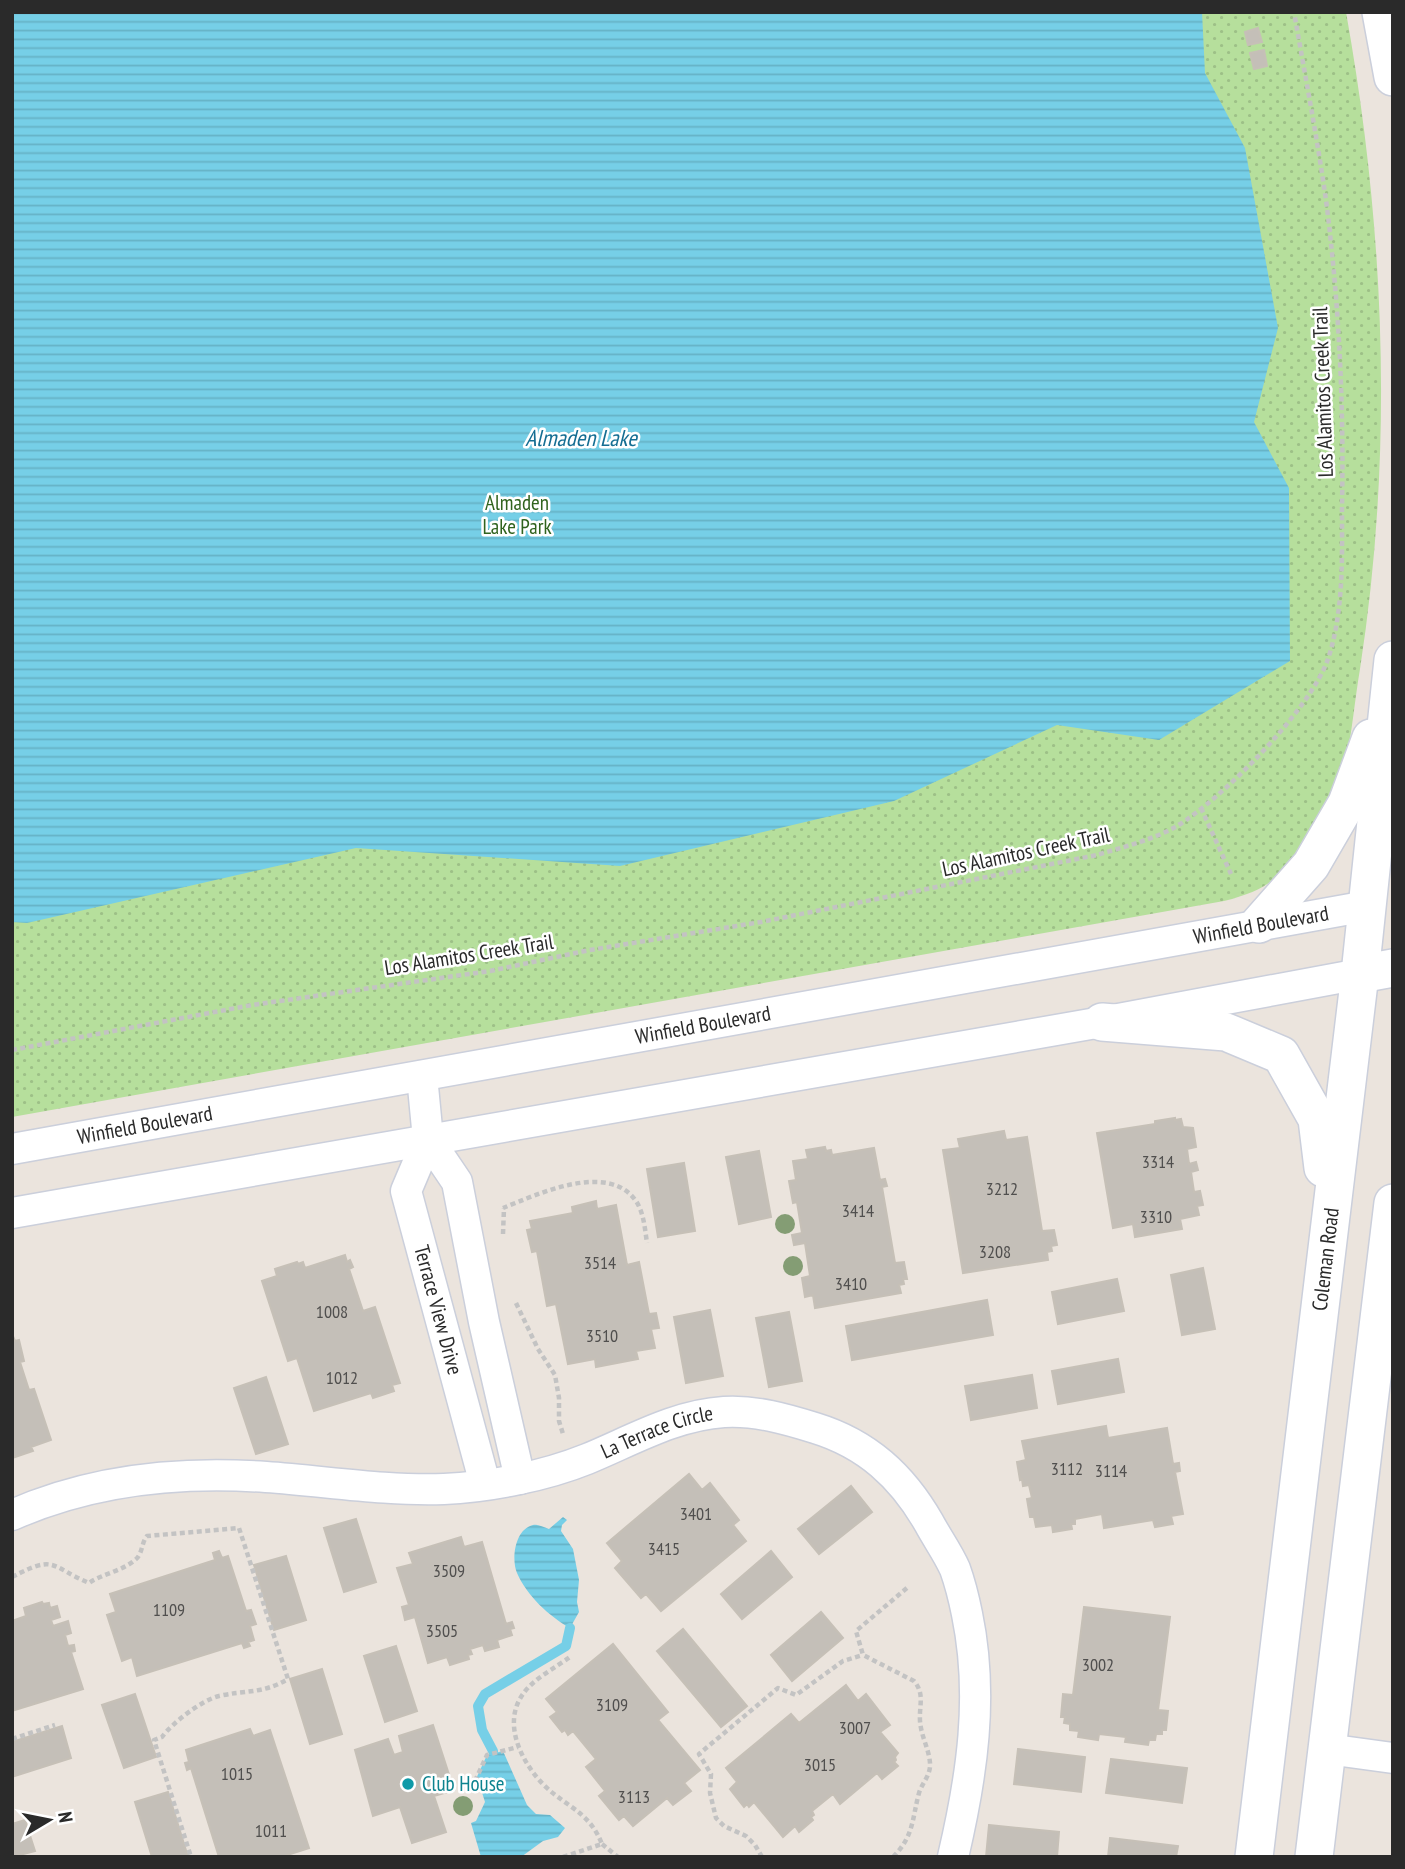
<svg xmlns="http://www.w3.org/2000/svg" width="1405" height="1869" font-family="'PT Sans Narrow',sans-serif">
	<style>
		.park { fill: url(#park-dots) }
		.water { fill: url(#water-rules) }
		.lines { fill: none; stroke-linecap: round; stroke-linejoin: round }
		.stream { stroke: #76cfe7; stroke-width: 10 }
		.building { fill: #c4bfb8; stroke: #c6c0b7; stroke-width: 2 }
		.minor-casing { stroke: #cbcfdb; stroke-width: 33 }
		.tertiary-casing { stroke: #cbcfdb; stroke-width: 40 }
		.path { stroke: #c3c3c3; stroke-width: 4.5; stroke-dasharray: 5 3.5; stroke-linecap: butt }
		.minor { stroke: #fff; stroke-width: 30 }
		.tertiary { stroke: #fff; stroke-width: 37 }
		.tree { fill: #849d74 }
		.culture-dot { fill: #0f9aa8; stroke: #fff; stroke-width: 2.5 }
		.labels { text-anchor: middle; stroke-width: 5; stroke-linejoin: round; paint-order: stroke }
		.number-label { font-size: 18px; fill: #504f4e }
		.street-label { font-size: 21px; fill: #2a2a2a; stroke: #fff }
		.park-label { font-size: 21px; fill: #30631e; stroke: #fff }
		.culture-label { font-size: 21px; fill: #0d838f; stroke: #fff; text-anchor: start }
		.water-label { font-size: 23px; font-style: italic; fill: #156e93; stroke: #fff }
	</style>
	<defs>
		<pattern id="park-dots" width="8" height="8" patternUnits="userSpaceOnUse" patternTransform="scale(1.75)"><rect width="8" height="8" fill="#b6df9c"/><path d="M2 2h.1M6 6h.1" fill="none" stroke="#9dc087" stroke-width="1.8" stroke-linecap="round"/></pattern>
		<pattern id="water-rules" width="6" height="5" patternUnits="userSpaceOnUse" patternTransform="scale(1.75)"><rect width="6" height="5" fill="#76cfe7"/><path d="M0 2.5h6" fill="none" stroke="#66b2c6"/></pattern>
	</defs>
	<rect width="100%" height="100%" fill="#ebe4dd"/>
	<!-- park -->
	<path class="park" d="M12,12H1346C1385,230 1394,450 1360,669C1352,716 1350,769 1330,814C1326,824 1315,834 1308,843C1278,878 1270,889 1224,901L12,1117Z"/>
	<!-- water -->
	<path class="water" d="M12,12H1202L1205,73L1245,148L1278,328L1254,422L1289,488L1290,661L1159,740L1057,725L894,801L620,866L356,848L27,923L12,922Z
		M563,1517L567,1520L562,1525L561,1531L573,1549L579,1580L577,1602L579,1612L570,1628C549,1616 527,1596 517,1573C511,1559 515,1529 533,1525C538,1524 543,1527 549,1529Z
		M503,1751L527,1805L536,1814L550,1815L565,1828L558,1837L543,1841L521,1857H481L471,1823L476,1821L485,1802L478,1780L475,1781L487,1755Z"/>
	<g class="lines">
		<!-- stream -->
		<path class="stream" d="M493,1751L482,1730L478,1706L485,1694L566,1646L570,1628"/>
	</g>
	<!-- building -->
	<path class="building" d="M1258,28L1262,42L1248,45L1245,32Z
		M1264,50L1267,66L1254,69L1250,53Z
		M1175,1118V1120L1181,1119L1183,1127L1193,1128L1196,1147L1187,1149L1189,1164L1196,1162L1198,1170L1191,1172L1194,1192L1200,1191L1203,1205L1197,1206L1199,1215L1180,1219L1182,1229L1135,1237L1133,1224L1113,1228L1097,1133L1155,1124V1121Z
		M1004,1131L1006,1140L1027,1137L1042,1231L1054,1230L1057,1245L1051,1246L1052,1251L1047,1252L1048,1260L963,1273L943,1150L960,1148L958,1139Z
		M825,1147L826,1151L831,1150L832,1155L874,1148L880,1180L885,1179L887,1186L882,1187L895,1263L904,1262L907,1279H903L904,1284L899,1285L901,1293L815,1308L813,1295L805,1297L802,1278L810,1276L805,1243L794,1245L792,1235L802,1233L797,1202L793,1203L789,1181L796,1180L793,1161L808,1159L806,1150Z
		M759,1151L771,1217L739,1224L726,1157Z
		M684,1163L695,1231L658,1237L647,1169Z
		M596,1201L597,1209L616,1205L627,1265L639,1262L649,1314L656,1313L659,1328L651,1329L655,1348L636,1351L638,1359L596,1367L595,1359L568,1364L556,1304L547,1306L537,1251L532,1252L527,1230L532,1229L530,1221L573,1213L572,1207Z
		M345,1255L347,1262L350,1260L353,1267L349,1269L363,1311L375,1307L400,1383L392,1385L394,1391L373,1398L371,1393L314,1411L297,1358L288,1361L262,1281L277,1276L275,1269L297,1262L298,1264L303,1262L305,1268Z
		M1203,1268L1215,1329L1182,1335L1171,1275Z
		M1117,1279L1124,1311L1058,1324L1052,1292Z
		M987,1300L993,1335L852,1360L846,1326Z
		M710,1310L723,1376L686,1383L674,1317Z
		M789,1312L802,1381L769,1387L756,1318Z
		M12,1334L15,1341L19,1340L24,1361L20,1362L29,1390L34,1389L51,1440L31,1447L33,1451L12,1458Z
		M1118,1359L1124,1392L1058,1404L1052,1371Z
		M1032,1375L1037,1408L971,1420L965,1386Z
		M266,1377L288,1444L256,1454L234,1388Z
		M1106,1426L1108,1438L1167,1428L1173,1464L1179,1463L1180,1471L1175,1472L1183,1514L1171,1516L1173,1524L1155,1527L1153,1520L1104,1528L1102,1514L1075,1519V1524H1071L1072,1529L1053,1532L1052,1525L1036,1527L1034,1517H1030L1027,1499L1032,1498L1029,1485L1023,1486L1022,1479L1020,1480L1017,1462L1026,1460L1022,1441Z
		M689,1474L702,1490L710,1483L739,1520L733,1525L746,1541L661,1611L646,1594L641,1598L615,1568L622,1561L607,1543Z
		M851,1486L872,1512L819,1554L798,1529Z
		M356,1519L376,1582L344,1592L324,1528Z
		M461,1537L464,1547L482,1542L506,1624L512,1622L514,1628L510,1629L512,1635L497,1640L499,1647L485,1651L483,1645L470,1649L472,1654L468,1655L469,1659L450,1665L447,1657L428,1663L415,1617L405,1620L402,1607L409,1605L397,1568L413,1564L409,1553Z
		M219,1551L222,1558L228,1556L246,1611L251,1610L256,1624L250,1626L254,1640L248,1642L250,1646L244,1648L242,1643L137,1676L132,1657L122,1661L107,1615L116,1612L110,1594L215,1560L213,1553Z
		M771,1551L792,1577L742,1619L721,1594Z
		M286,1556L306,1620L274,1630L254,1565Z
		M42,1602L43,1604L49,1603L50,1608L57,1606L60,1617L51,1620L53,1626L68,1621L71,1633L65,1635L68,1646L74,1645L75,1651L71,1652L83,1689L12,1711V1621L26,1616L24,1608Z
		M1084,1607L1170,1617L1158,1710L1168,1711L1166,1730H1162V1734H1156L1155,1740H1149L1148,1745L1125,1742L1126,1737L1099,1734L1098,1740L1078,1737L1079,1731L1070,1730V1724L1064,1723L1065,1717H1061L1063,1694L1073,1695Z
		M821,1612L843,1638L792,1681L771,1655Z
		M683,1629L747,1706L721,1727L657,1651Z
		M613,1644L668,1712L658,1720L700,1770L684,1783L691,1791L673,1805L667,1798L633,1826L624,1816L619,1820L599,1796L605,1791L586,1767L596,1759L573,1731L568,1735L565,1730L562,1732L550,1717L557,1712L546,1699Z
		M396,1646L417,1711L385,1722L364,1656Z
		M322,1669L342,1734L310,1744L290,1679Z
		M846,1685L858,1701L866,1694L890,1725L880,1732L898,1753L895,1757L896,1760L894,1762L898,1766L882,1779L877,1773L840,1804L833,1794L812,1811L814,1815L811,1817L813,1820L799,1832L795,1826L783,1837L754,1802L749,1807L747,1804L744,1807L730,1789L737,1782L726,1768L791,1714L799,1723Z
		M135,1694L156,1757L124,1768L102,1705Z
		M433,1725L454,1790L434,1796L446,1832L412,1843L400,1807L373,1816L355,1750L388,1739L394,1755L403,1752L399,1736Z
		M62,1726L71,1758L12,1777V1742Z
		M250,1729L253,1736L270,1730L309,1848L281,1857H219L191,1768L187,1770L185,1763L189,1762L186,1750Z
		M1018,1749L1085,1757L1081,1792L1014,1784Z
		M1111,1759L1187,1768L1182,1803L1106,1793Z
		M168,1792L188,1857H152L135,1802Z
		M25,1820L35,1851L12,1857V1824Z
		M989,1825L1059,1832L1057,1857H986Z
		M1110,1838L1178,1846L1176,1857H1108Z"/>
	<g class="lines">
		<!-- minor casing -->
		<g class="minor-casing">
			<g id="minor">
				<path id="s1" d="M422,1076L428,1139L406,1191L485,1484"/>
				<path d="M428,1139L457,1182L484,1322L520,1479"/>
				<path id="s2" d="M12,1149L1367,906"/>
				<path d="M12,1213L1102,1022L1360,974"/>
				<path id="s3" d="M12,1515C91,1480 180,1471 266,1477C325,1481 384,1491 444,1489C489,1487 545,1476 587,1459C631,1441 675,1415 724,1412C755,1410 786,1419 815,1428C867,1444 902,1476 929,1523C937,1538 948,1553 955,1569C960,1583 964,1599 967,1614C984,1696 972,1776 953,1857"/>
				<path d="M1327,1749L1393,1758"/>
			</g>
		</g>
		<!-- tertiary casing -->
		<g class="tertiary-casing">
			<g id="tertiary">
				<path d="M1381,12L1393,77"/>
				<path d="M1259,924L1311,865L1347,803L1371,738"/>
				<path d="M1360,974L1393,968"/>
				<path d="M1102,1022L1226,1032L1281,1055L1317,1119L1323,1168"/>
				<path id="s4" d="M1254,1857L1360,974L1393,660"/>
				<path d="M1314,1857L1393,1203"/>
			</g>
		</g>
		<!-- path -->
		<path class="path" d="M1201,808L1231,874
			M12,1050L252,1005L490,971L590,950L761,922L1097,855C1123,847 1153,840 1177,826C1223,798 1310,710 1328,659C1344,611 1342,557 1342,507C1344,404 1339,302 1326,200C1317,137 1305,75 1294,12
			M503,1208C538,1194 608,1161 636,1201C644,1213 645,1230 647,1243
			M503,1234L504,1208
			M516,1303L538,1349L555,1375L559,1398V1421L563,1434
			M12,1577C56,1554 49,1566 89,1583C102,1574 122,1571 135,1560C143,1554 141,1543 147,1536L239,1528L288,1679C263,1694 245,1690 219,1696C202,1700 172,1723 162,1737L154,1740L191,1857
			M12,1739L55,1725
			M475,1781L487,1755L518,1747
			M602,1844L618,1857
			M563,1857L602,1844C591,1817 576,1811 554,1794C527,1773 499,1727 523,1694C533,1679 555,1668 570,1657
			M762,1857L755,1845L746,1836L724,1826L716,1818L710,1793L711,1774L699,1754L778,1688L796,1695L843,1661L863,1655
			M893,1857C914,1836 912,1819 919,1793C922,1783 931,1775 930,1763C929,1749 921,1736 920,1721C919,1705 925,1694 914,1681L863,1655L856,1631L908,1587"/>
		<!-- minor -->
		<use href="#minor" class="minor"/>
		<!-- tertiary -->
		<use href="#tertiary" class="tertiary"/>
	</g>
	<!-- trees -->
	<g class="tree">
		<circle cx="785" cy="1224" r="10"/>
		<circle cx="793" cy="1266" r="10"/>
		<circle cx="463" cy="1806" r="10"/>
	</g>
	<!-- markers -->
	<circle class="culture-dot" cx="408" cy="1784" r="7"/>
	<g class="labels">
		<!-- number labels -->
		<g class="number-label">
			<text x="1158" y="1168">3314</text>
			<text x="1002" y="1195">3212</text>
			<text x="858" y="1217">3414</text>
			<text x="1156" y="1223">3310</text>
			<text x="995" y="1258">3208</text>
			<text x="600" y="1269">3514</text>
			<text x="851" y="1290">3410</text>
			<text x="332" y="1318">1008</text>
			<text x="602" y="1342">3510</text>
			<text x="342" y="1384">1012</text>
			<text x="1067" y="1475">3112</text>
			<text x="1111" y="1477">3114</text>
			<text x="696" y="1520">3401</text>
			<text x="664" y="1555">3415</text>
			<text x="449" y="1577">3509</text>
			<text x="169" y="1616">1109</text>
			<text x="442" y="1637">3505</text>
			<text x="1098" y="1671">3002</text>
			<text x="612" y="1711">3109</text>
			<text x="855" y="1734">3007</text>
			<text x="820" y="1771">3015</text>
			<text x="237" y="1780">1015</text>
			<text x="634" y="1803">3113</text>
			<text x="271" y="1837">1011</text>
		</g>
		<!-- street labels -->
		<g class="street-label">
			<text transform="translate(1323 392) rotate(-92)" y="7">Los Alamitos Creek Trail</text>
			<text transform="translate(1026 852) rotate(-12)" y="7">Los Alamitos Creek Trail</text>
			<text dy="7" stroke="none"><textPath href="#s2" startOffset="1269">Winfield Boulevard</textPath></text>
			<text transform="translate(469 955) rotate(-9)" y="7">Los Alamitos Creek Trail</text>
			<text dy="7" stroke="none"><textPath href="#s2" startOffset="702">Winfield Boulevard</textPath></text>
			<text dy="7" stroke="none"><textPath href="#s2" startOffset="135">Winfield Boulevard</textPath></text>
			<text dy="7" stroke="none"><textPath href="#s4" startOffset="602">Coleman Road</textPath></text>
			<text dy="7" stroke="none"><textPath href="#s1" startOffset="243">Terrace View Drive</textPath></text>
			<text dy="7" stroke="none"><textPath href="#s3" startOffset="660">La Terrace Circle</textPath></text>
		</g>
		<!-- park labels -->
		<g class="park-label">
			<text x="517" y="510">Almaden<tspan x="517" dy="24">Lake Park</tspan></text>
		</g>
		<!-- culture labels -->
		<g class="culture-label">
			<text x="422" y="1791">Club House</text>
		</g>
		<!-- water labels -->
		<g class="water-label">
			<text x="581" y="446">Almaden Lake</text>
		</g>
	</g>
	<!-- border -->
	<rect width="1405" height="1869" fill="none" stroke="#2a2a2a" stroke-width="28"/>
	<!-- north arrow -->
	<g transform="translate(49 1820) rotate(80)" stroke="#ffffff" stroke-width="5" paint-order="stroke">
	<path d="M0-5L12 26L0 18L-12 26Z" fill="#2a2a2a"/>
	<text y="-10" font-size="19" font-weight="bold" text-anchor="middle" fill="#2a2a2a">N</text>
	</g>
</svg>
